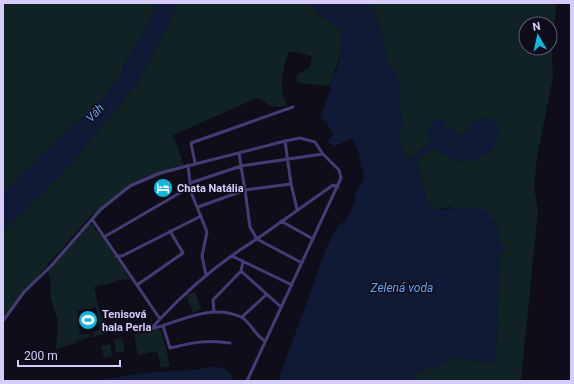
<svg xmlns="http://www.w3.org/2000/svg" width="574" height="384" font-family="Roboto,sans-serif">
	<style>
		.green { fill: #102224; fill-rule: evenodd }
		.water { fill: #0f1a37 }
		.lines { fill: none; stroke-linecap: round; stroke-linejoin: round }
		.street { stroke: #443c75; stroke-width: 3 }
		.labels { text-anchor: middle; stroke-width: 3; stroke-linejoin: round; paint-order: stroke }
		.poi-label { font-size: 11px; font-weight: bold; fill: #d5ccfa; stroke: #100d1a; text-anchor: start }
		.water-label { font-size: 12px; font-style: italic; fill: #64a2ef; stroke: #100d1a }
	</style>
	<rect width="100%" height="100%" fill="#100d1a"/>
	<!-- green -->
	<path class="green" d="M3,3H158L141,38L125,63L120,77L96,107L72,126L3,193Z
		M177,3H310L318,14L341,29C345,54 336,64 329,86L301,83L296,81L297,75L310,67L312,56L289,51C284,62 280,82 283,94C284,98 286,101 287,106L270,107L264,101L257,98L173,135L185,168L138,183L116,199L93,219L94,212L31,284L3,318V230L61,175L136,85L169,23Z
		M369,3H556L552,56L553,77L537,157L534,187L538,211L521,381H414L417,372L429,368H435L452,357L493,363L496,348L500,254L499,232L494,221L450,207L435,210L426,199L417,161L425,153L434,149L457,161L486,155V118C469,121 469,133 458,137L451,127L432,139L414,156L406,158L398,138L403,124L398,99L400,88L396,74L388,66C385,43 380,24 369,3ZM526,24H550V48H526Z
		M90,224L94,225L95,230L98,231L130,279L117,280V282L94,287L99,309L108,333L93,337L92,333L100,329L96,307L77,311L80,334H90L91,337L77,341V343L56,349L58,320L51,299L50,277L47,271Z
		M195,292L201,309L193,313L186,295Z
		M161,329L170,366L161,368L157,351L138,355L134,335Z
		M122,338L125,351L116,353L114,340Z
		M110,344L112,356L104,358L101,346Z"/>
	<!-- water -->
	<path class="water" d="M158,3H177L169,23L136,85L61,175L3,230V193L72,126L96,107L120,77L125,63L141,37Z
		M310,3H369C380,24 385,43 388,66L396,74L400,88L398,99L403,124L398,138L406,158L414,156L432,139L428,135L427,130L434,120L443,119L445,122L444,126L451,127L458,137C473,132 468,117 491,118L500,128C500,149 479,164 459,161C451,160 441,152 434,149L425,153L417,161L426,199L435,210L469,207L488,211L499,232V242L505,248L500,254L496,348L493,363L452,357L435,368H429L417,372L414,381H278L328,244L338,226L345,221L355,203L354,195L364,179L358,150L352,138L335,146L327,142L333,135L331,129L321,118L328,94L331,92C328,82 333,77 337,69C342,56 343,42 341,29L318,14Z
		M214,366L227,370L234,381H94L142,373L193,370Z"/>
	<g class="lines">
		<!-- street -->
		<path class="street" d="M285,141L291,184
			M239,153L241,166L323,154
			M195,163L191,143L293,107
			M188,165L191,192L207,232L202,256L206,275
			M190,183L241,166L245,190L198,207
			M297,209L291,184L245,190L250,227L257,239L333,185L338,187
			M92,219L160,319L151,329
			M281,221L313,239
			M104,237L190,187
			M116,256H122L201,216
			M232,256L292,285
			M243,262L241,271L281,307
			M137,285L183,253L170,231
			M214,312L213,300L241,271
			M242,317L267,294
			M160,319C189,288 221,261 257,239L302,263
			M3,321L24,292L51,266L101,209L130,186L160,173L285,141L300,138L315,142L323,154L339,170L341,178L247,381
			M163,326L170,348C191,343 208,339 230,343
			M151,329C180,322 210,303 241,317C251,322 255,336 265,341"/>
	</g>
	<!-- icons -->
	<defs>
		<g id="hotel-disc" transform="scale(1)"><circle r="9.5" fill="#17b4da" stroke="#100d1a"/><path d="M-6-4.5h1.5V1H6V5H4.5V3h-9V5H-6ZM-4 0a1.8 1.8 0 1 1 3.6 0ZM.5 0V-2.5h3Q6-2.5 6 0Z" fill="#fff"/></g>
		<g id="stadium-disc" transform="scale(1)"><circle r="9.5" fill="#17b4da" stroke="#100d1a"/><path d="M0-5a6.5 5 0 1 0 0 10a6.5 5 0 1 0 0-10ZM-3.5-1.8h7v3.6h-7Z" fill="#fff"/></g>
	</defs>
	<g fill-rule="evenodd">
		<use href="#hotel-disc" x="163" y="188"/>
		<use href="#stadium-disc" x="88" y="320"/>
	</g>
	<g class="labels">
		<!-- poi labels -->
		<g class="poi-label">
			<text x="177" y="192">Chata Natália</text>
			<text x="102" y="318">Tenisová<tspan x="102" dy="13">hala Perla</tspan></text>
		</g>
		<!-- water labels -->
		<g class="water-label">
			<text transform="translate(95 113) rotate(-46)" y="4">Váh</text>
			<text x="402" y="292">Zelená voda</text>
		</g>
	</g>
	<!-- border -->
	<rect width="574" height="384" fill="none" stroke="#d5ccfa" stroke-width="8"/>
	<!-- north arrow -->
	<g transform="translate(538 36) rotate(351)"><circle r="19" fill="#100d1a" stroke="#5f5974"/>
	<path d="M0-3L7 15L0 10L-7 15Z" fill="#17b4da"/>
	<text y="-6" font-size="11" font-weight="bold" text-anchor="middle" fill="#d5ccfa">N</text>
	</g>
	<!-- scale -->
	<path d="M18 360v6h102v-6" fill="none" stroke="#d5ccfa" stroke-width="2"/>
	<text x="24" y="360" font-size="12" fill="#d5ccfa" stroke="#100d1a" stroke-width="3" paint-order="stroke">200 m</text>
</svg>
